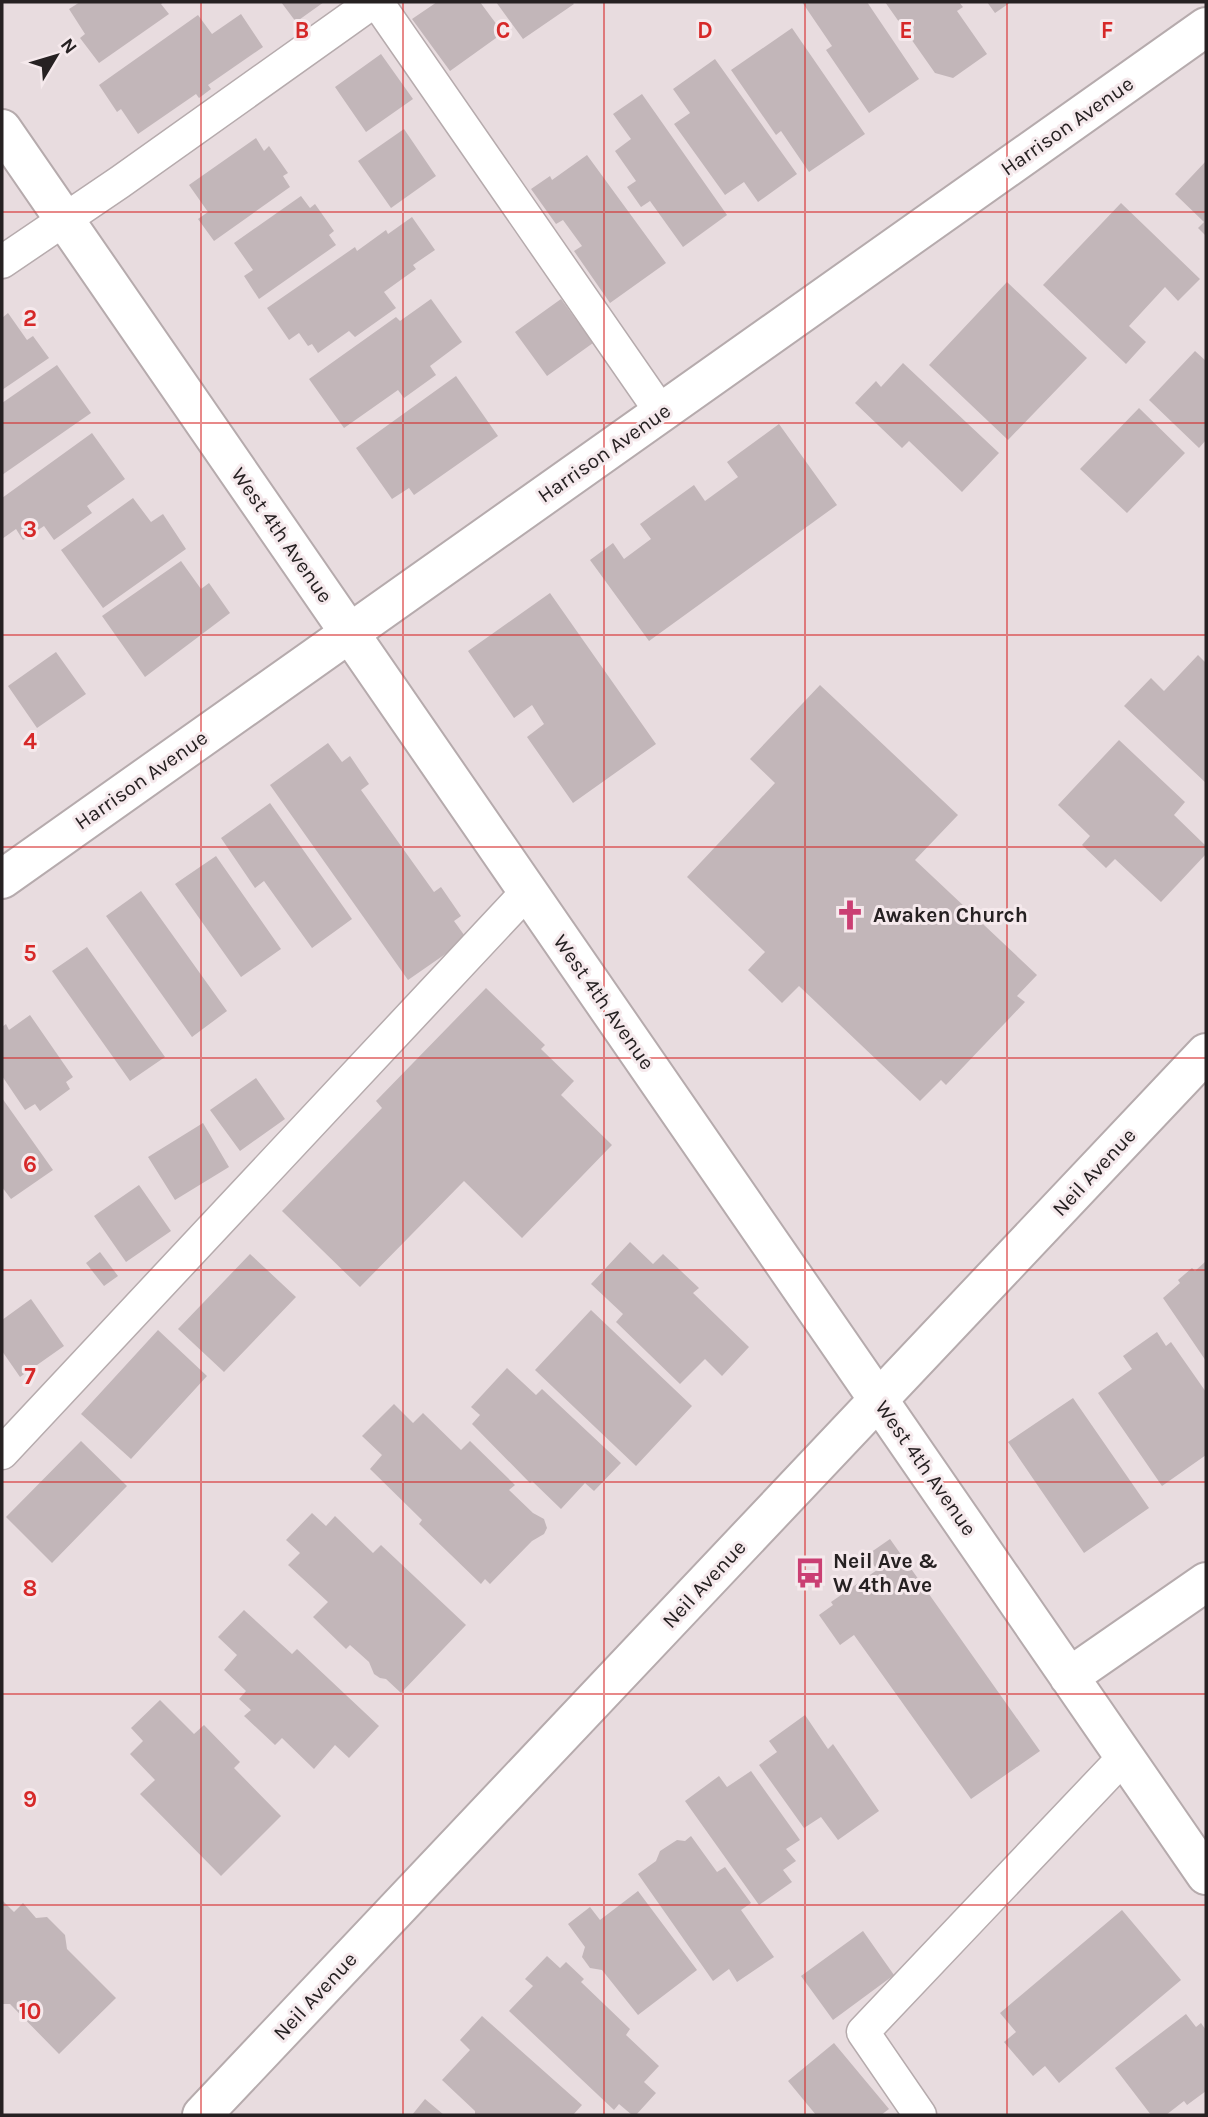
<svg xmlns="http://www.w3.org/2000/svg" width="1208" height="2117" font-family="Karla,sans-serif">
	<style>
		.building { fill: #c2b6b9 }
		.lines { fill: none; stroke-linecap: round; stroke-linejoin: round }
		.lane-casing { stroke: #b6abad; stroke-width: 35 }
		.street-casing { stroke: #b6abad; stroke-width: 42 }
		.secondary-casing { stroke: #b6abad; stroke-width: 42 }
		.lane { stroke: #fff; stroke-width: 32 }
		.street { stroke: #fff; stroke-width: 38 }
		.secondary { stroke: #fff; stroke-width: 38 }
		.grid { fill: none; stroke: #d62828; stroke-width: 2; stroke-opacity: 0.55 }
		.labels { text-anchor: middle; stroke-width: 6; stroke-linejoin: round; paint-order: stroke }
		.street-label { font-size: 21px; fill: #262122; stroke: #f5e9ec }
		.poi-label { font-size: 21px; font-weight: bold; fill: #262122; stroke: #f5e9ec; text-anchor: start }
		.grid-label { font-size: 23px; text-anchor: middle; font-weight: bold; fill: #d62828; stroke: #f5e9ec; stroke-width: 6; stroke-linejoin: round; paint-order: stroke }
	</style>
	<rect width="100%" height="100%" fill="#e8dcdf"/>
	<!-- building -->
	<path class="building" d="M80,2H164L161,4L169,14L99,63L80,38L85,34L69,9Z
		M281,2H324L296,22Z
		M437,2H480L503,33L450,71L412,19Z
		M496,2H572L574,4L523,39Z
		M802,2H867L919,79L869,113L826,50L832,46Z
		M885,2H959L963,7L957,11L987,54L953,78L935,73Z
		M987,2H1011L995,13Z
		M241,14L263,47L208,85L211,89L199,98L196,94L138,134L121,109L117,112L99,85L198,15L212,34Z
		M792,28L865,134L809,172L781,131L776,135L731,70Z
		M381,54L413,99L366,132L335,87Z
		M715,59L797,174L758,202L744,182L725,195L674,124L690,113L673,89Z
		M642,94L727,215L683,247L650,201L641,207L627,187L636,181L615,151L631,139L613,114Z
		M404,129L436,176L391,208L358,161Z
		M256,138L264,151L269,146L288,173L283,176L290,187L214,241L198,219L208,212L189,185Z
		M587,155L666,263L610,303L574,251L582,246L563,220L556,224L531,189L550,176L552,180Z
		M1206,161V236L1198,228L1204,222L1175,194Z
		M301,196L310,208L315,204L334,231L329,235L336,245L259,299L244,276L253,270L234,243Z
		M1121,203L1200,279L1178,301L1165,287L1129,326L1146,342L1126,364L1043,285Z
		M412,217L435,250L413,265L416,269L384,292L396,308L355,337L349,331L318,353L312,344L308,346L299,333L289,340L267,308L355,247L357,251L386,230L388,234Z
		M1007,282L1087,358L1008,440L929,365Z
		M431,299L462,342L430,366L436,375L404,398L398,390L344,428L309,379L396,317L400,321Z
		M561,299L593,343L547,376L515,332Z
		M8,313L27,340L33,336L49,358L2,390V318Z
		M1195,351L1206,361V440L1199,448L1149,400Z
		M903,363L999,453L962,492L909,441L902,448L855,403L876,381L881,387Z
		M57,365L91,413L2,475V403Z
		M456,376L498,436L414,495L409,488L392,499L356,448Z
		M1139,408L1185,453L1127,513L1080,469Z
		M779,424L837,505L649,641L590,560L613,543L624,559L651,539L640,524L694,485L705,501L738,477L727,462Z
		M92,433L125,479L87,506L92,513L54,540L44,526L23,540L16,529L2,539V498Z
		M133,498L151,522L163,514L186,549L103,608L61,550Z
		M181,561L201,589L209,583L230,613L145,677L102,616Z
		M550,593L656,744L573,803L527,737L544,724L532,705L514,718L468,651Z
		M56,652L86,694L37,728L8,686Z
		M1198,655L1206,663V783L1124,706L1151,678L1164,691Z
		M820,685L958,815L915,860L1037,975L1017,996L1025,1002L946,1085L941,1080L920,1101L799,986L782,1003L748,970L765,952L687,877L775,783L750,759Z
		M1119,740L1185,802L1174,815L1206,846V854L1161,902L1115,859L1106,868L1082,845L1090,836L1058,805Z
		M328,743L342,762L350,756L369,784L361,790L434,892L441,887L461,916L454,921L467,939L408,980L270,785Z
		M270,803L352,919L312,948L264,881L255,888L221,838Z
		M216,856L281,949L241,977L175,884Z
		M141,891L227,1011L192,1037L106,916Z
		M87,947L165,1057L130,1081L52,971Z
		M486,988L545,1045L541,1049L574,1081L561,1095L612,1145L522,1238L464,1181L360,1287L282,1211L382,1108L376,1101Z
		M30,1015L73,1077L66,1082L70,1089L40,1111L35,1104L25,1110L2,1076V1027L6,1024L9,1030Z
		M256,1078L285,1119L240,1151L210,1110Z
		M2,1098L53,1170L11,1199L2,1187Z
		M203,1123L229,1167L175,1200L148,1157Z
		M139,1185L171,1231L126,1262L94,1216Z
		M630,1242L653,1264L663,1254L699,1288L693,1293L749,1347L722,1376L705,1359L680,1384L616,1322L623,1314L591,1284Z
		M100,1252L118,1276L104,1286L86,1263Z
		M250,1254L296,1297L224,1372L178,1329Z
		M1206,1261V1361L1163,1298L1180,1283L1178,1280L1192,1268L1195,1271Z
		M31,1299L64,1346L20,1377L2,1351V1320Z
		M591,1310L692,1406L636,1466L535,1370Z
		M158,1330L207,1376L131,1459L81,1414Z
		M1157,1332L1166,1346L1171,1342L1206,1392V1455L1162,1486L1098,1393L1132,1369L1123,1356Z
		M507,1368L536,1395L542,1389L621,1463L594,1491L585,1483L561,1509L532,1481L530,1483L472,1424L480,1415L471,1407Z
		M1073,1398L1149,1508L1084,1553L1008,1442Z
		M394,1404L413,1423L423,1413L461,1450L470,1441L515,1485L509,1490L533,1513L544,1519L547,1528L544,1534L532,1541L490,1584L485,1579L481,1584L419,1524L422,1520L370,1469L382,1455L362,1436Z
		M81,1441L127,1486L52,1563L6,1517Z
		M312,1513L326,1526L335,1516L373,1553L381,1545L466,1625L401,1693L386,1679L380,1678L374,1674L369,1662L350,1645L346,1649L313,1617L328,1602L288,1565L300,1553L286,1540Z
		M890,1539L1040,1751L971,1799L854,1635L840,1645L819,1615L833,1605L831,1602L877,1570L867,1555Z
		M244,1610L292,1654L297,1649L379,1726L349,1758L335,1745L314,1769L282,1738L275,1745L244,1716L251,1710L239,1699L246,1691L224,1670L237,1655L218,1637Z
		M160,1700L194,1734L204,1725L240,1762L234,1768L281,1816L221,1876L140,1794L155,1780L130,1754L143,1741L131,1728Z
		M805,1715L828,1749L833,1744L879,1811L838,1840L821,1817L804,1828L759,1765L777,1752L769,1741Z
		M751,1771L800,1840L786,1849L796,1861L783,1870L792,1882L759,1905L685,1801L719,1776L727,1787Z
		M691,1836L717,1872L725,1867L751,1903L741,1910L774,1957L737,1982L729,1969L713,1981L638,1874L656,1861L660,1851L677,1840L685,1841Z
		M638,1891L697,1970L638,2015L602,1970L590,1968L582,1957L585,1947L568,1924L590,1907L600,1920Z
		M2,1900L14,1912L23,1903L36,1918L47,1917L65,1935L67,1949L116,1998L59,2054L10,2004H2Z
		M1122,1910L1181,1980L1059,2083L1045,2066L1033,2076L1004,2042L1016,2032L1000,2013Z
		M863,1931L894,1975L833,2020L801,1976Z
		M547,1956L560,1968L566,1962L584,1979L581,1982L630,2029L626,2035L659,2066L644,2082L656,2093L636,2115H632L619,2104L614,2110L509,2011L533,1986L525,1979Z
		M1186,2014L1196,2027L1201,2023L1206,2030V2091L1187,2105L1184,2101L1166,2115H1151L1115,2068Z
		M482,2016L582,2105L573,2115H475V2111L442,2080L470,2050L460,2040Z
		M834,2043L889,2109L881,2115H816L788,2081Z
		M425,2099L444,2115H412Z"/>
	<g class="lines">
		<!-- lane casing -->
		<g class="lane-casing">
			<path id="lane" d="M377,2L661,412
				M2,262L120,182L373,2
				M2,1453L528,891
				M920,2115L863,2032L1124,1757"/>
		</g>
		<!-- street casing -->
		<g class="street-casing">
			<path id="street" d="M2,129L1206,1875
				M2,879L1206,27
				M1069,1677L1206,1582"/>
		</g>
		<!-- secondary casing -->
		<g class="secondary-casing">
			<path id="secondary" d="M202,2115L1206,1053"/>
		</g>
		<!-- lane -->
		<use href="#lane" class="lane"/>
		<!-- street -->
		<use href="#street" class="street"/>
		<!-- secondary -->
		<use href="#secondary" class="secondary"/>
	</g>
	<!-- grid -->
	<path class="grid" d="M201,2V2115M403,2V2115M604,2V2115M805,2V2115M1007,2V2115M2,212H1206M2,423H1206M2,635H1206M2,847H1206M2,1058H1206M2,1270H1206M2,1482H1206M2,1694H1206M2,1905H1206"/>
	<!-- icons -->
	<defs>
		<g id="church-bare" transform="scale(2.415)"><path d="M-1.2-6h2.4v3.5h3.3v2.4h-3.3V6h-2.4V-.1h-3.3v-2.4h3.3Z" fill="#ca3f73" stroke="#f5e9ec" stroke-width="2.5" paint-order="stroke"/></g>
		<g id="bus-bare" transform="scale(2.415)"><path d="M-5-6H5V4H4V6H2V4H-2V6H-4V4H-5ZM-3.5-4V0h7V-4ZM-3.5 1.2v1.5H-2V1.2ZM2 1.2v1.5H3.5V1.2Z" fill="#ca3f73" stroke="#f5e9ec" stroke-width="2.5" paint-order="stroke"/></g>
	</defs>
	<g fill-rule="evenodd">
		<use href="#church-bare" x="850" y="915"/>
		<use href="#bus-bare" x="810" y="1573"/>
	</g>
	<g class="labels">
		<!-- street labels -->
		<g class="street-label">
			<text transform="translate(1067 126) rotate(-35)" y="7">Harrison Avenue</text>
			<text transform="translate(604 453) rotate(-35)" y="7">Harrison Avenue</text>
			<text transform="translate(282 535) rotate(55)" y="7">West 4th Avenue</text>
			<text transform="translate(141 780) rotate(-35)" y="7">Harrison Avenue</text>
			<text transform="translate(604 1002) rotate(55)" y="7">West 4th Avenue</text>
			<text transform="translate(1094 1172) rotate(-47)" y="7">Neil Avenue</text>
			<text transform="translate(926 1468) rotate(55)" y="7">West 4th Avenue</text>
			<text transform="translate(704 1584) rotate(-47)" y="7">Neil Avenue</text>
			<text transform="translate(315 1996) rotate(-47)" y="7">Neil Avenue</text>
		</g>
		<!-- poi labels -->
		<g class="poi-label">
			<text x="873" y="922">Awaken Church</text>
			<text x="833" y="1568">Neil Ave &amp;<tspan x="833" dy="24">W 4th Ave</tspan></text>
		</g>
	</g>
	<g class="grid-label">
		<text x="302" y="38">B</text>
		<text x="503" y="38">C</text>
		<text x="705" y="38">D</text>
		<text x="906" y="38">E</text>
		<text x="1107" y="38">F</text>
		<text x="30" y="326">2</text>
		<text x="30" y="537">3</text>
		<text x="30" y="749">4</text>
		<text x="30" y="961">5</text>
		<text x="30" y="1172">6</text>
		<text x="30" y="1384">7</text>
		<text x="30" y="1596">8</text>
		<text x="30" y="1807">9</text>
		<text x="30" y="2019">10</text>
	</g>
	<!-- border -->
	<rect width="1208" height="2117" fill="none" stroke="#262122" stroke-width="7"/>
	<!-- north arrow -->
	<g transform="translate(56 56) rotate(52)" stroke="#f5e9ec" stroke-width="5" paint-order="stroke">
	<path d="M0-5L12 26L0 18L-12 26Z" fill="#262122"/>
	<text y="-10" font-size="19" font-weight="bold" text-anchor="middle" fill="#262122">N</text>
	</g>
</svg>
